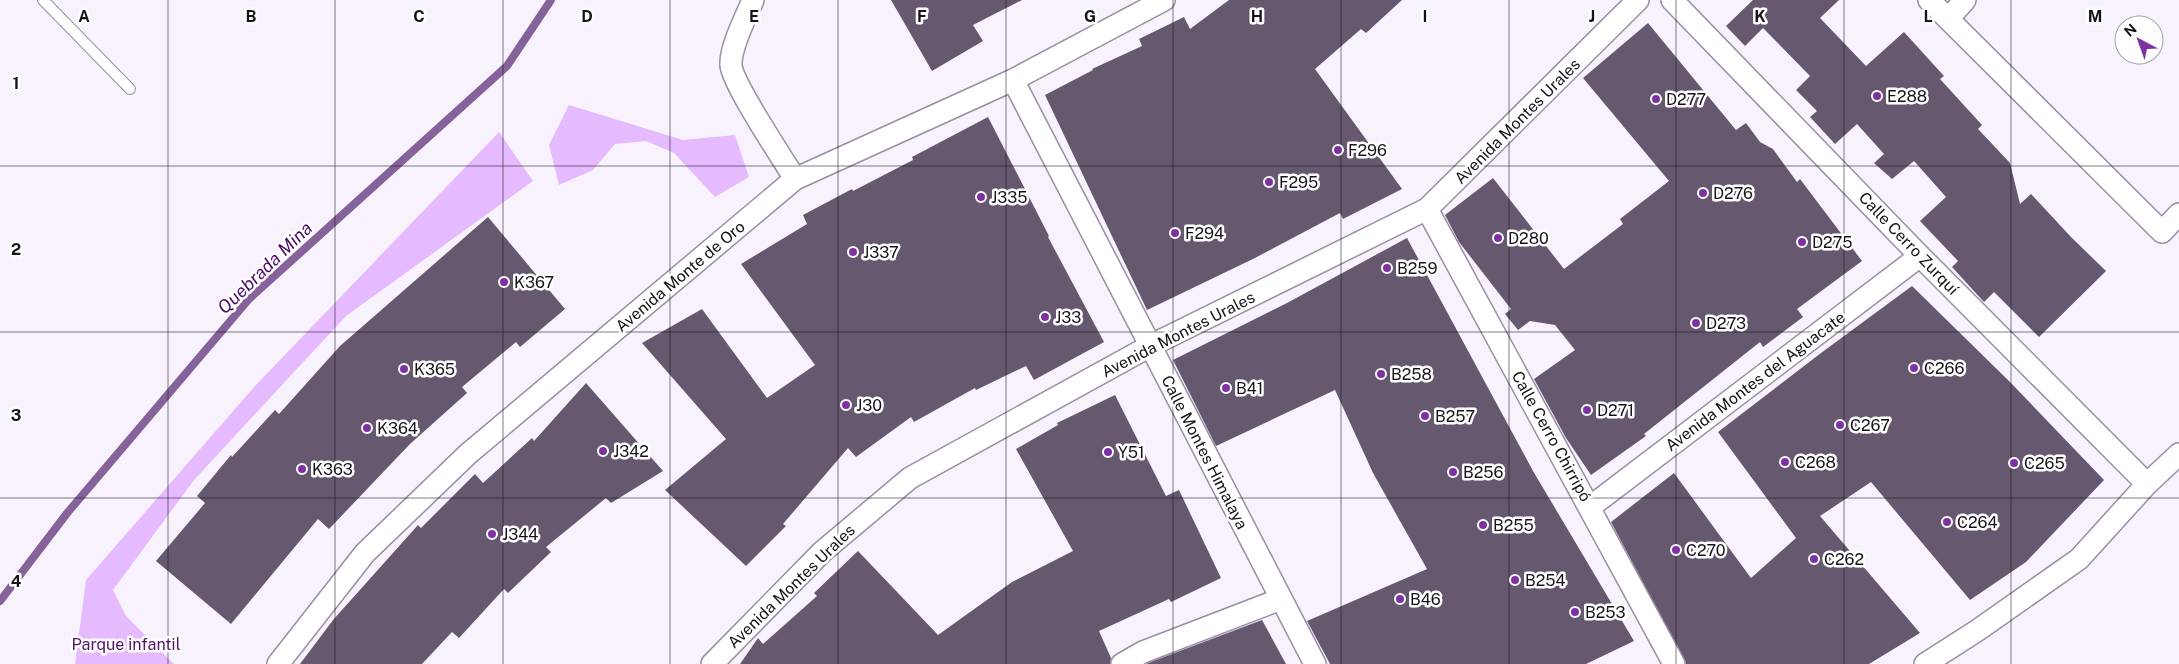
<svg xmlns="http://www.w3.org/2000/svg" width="2179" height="664" font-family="'Public Sans',sans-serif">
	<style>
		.green { fill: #e5baff }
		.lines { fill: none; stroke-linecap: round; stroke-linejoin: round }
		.stream { stroke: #86629b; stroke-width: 8 }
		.building { fill: #66596f }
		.service-casing { stroke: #9c8da5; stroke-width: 12 }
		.minor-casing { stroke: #9c8da5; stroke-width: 24 }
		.service { stroke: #fff; stroke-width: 10 }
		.minor { stroke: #fff; stroke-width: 21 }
		.grid { fill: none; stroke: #17121a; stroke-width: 1; stroke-opacity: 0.55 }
		.poi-dot { fill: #7d31a3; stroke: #fff; stroke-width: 2 }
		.labels { text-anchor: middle; stroke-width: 5; stroke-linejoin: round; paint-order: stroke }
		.poi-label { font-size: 16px; fill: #17121a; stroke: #fff; text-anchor: start }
		.street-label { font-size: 16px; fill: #17121a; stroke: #fff }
		.park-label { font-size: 16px; fill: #531270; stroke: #fff }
		.water-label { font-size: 18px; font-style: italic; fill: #4d096a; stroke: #fff }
		.grid-label { font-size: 16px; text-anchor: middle; font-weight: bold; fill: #17121a; stroke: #fff; stroke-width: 5; stroke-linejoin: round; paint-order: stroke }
	</style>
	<rect width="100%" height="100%" fill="#f8f2fc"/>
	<!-- green -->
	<path class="green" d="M569,105L683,140L735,135L749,177L715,197L674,153L646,141L615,144L593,170L559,185L549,145Z
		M499,132L533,181L346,316L194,480L113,590L126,616L174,664H75L86,580L255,386Z"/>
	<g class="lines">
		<!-- stream -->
		<path class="stream" d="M0,601L68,512L249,299L507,66L551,0"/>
	</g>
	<!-- building -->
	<path class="building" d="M891,0H1022L973,25L983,41L932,71Z
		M1229,0H1402L1366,33L1361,29L1315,69L1402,189L1343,219L1340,213L1255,258L1147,310L1045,95L1093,70L1092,69L1142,46L1139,39L1184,17L1190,29Z
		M1753,0H1839L1820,18L1866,66L1904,32L1944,76L1940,79L1982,125L1978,129L2010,163L2020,204L2031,194L2071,237L2106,271L2039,337L1994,292L1984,302L1952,267L1958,261L1920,221L1946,197L1914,161L1892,179L1874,163L1884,154L1857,124L1835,144L1810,117L1817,111L1796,90L1810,76L1763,28L1745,46L1726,26Z
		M1648,23L1736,130L1746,123L1760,142L1773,149L1797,182L1800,179L1862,261L1797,309L1803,317L1763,347L1760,342L1644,434L1646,436L1591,475L1566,438L1534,379L1575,350L1555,325L1530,321L1518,330L1505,314L1511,309L1459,242L1445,215L1493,178L1564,269L1623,224L1620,219L1669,181L1583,78Z
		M988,117L1049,236L1048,237L1104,342L1034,380L1026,366L976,390L975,388L914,422L911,417L856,457L848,448L783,524L786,526L746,566L665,490L726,439L642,343L702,309L767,398L815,365L741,264L807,224L803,215L852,189L853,191L913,160L912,157Z
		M488,217L565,309L520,347L516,342L462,387L467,393L410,444L329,529L318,519L231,624L156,561L205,503L197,496L231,455L232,457L275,410L279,414L340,346Z
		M1407,238L1533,471L1634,641L1586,664H1330L1307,621L1427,569L1373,473L1335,390L1216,446L1173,360L1287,303Z
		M1912,286L2011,383L2104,480L2026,562L1970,600L1871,482L1820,516L1920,633L1869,664H1686L1611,522L1674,473L1751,578L1796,538L1718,432L1821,353Z
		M586,383L663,471L611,503L606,498L546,547L551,552L508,593L504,589L459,638L452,632L422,664H300L333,620L418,525L421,528L475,474L483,483L532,438L534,441Z
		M1115,395L1166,496L1179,490L1221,578L1171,602L1169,599L1099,631L1111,658L1110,664H740L758,638L763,644L817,596L814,593L858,551L938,635L1012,582L1073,551L1016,449L1058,425L1057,423Z
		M1262,620L1286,664H1147L1148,663Z"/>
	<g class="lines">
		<!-- service casing -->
		<g class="service-casing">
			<path id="service" d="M43,0L130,89"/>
		</g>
		<!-- minor casing -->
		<g class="minor-casing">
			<path id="minor" d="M753,0C746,17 730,47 731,65C732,83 783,159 795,179
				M1672,0L1920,256L2147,484
				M1929,0L2162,232L2179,214
				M1948,19L1965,0
				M1013,80L1315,664
				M1427,209L1674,664
				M1590,507L1920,256
				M278,664L365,553L468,454L795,179L1013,80L1164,0
				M712,664L822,552L910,478L1150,346L1427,209L1638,0
				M1122,664L1143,652L1281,599
				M1925,664L1978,630L2079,559L2147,484L2179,454"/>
		</g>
		<!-- service -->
		<use href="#service" class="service"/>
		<!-- minor -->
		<use href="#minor" class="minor"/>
	</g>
	<!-- grid -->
	<path class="grid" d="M168,0V664M335,0V664M503,0V664M670,0V664M838,0V664M1006,0V664M1173,0V664M1341,0V664M1509,0V664M1676,0V664M1844,0V664M2011,0V664M0,166H2179M0,332H2179M0,498H2179"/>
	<!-- markers -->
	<g class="poi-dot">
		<circle cx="1877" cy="96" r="5"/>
		<circle cx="1656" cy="99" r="5"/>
		<circle cx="1338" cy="150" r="5"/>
		<circle cx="1269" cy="182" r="5"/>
		<circle cx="1703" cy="193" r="5"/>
		<circle cx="981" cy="197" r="5"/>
		<circle cx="1175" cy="233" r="5"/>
		<circle cx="1498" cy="238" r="5"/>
		<circle cx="1802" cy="242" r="5"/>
		<circle cx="853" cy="252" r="5"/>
		<circle cx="1387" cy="268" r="5"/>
		<circle cx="504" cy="282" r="5"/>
		<circle cx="1045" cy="317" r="5"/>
		<circle cx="1696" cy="323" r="5"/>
		<circle cx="1914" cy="368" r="5"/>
		<circle cx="404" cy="369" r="5"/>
		<circle cx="1381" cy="374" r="5"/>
		<circle cx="1226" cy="388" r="5"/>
		<circle cx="846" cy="405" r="5"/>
		<circle cx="1587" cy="410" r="5"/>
		<circle cx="1425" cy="416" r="5"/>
		<circle cx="1840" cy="425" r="5"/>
		<circle cx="367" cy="428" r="5"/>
		<circle cx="603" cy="451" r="5"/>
		<circle cx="1108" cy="452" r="5"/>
		<circle cx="1785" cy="462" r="5"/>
		<circle cx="2014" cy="463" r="5"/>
		<circle cx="302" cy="469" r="5"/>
		<circle cx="1453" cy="472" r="5"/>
		<circle cx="1947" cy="522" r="5"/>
		<circle cx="1483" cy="525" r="5"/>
		<circle cx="492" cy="534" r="5"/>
		<circle cx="1676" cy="550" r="5"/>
		<circle cx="1814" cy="559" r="5"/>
		<circle cx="1515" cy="580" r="5"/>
		<circle cx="1400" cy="599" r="5"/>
		<circle cx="1575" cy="612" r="5"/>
	</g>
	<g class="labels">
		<!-- poi labels -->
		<g class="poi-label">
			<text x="1887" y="102">E288</text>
			<text x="1666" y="105">D277</text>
			<text x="1348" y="156">F296</text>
			<text x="1279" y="188">F295</text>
			<text x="1713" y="199">D276</text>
			<text x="991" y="203">J335</text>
			<text x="1185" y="239">F294</text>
			<text x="1508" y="244">D280</text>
			<text x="1812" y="248">D275</text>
			<text x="863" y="258">J337</text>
			<text x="1397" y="274">B259</text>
			<text x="514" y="288">K367</text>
			<text x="1055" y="323">J33</text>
			<text x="1706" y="329">D273</text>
			<text x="1924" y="374">C266</text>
			<text x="414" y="375">K365</text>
			<text x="1391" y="380">B258</text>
			<text x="1236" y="394">B41</text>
			<text x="856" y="411">J30</text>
			<text x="1597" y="416">D271</text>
			<text x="1435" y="422">B257</text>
			<text x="1850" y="431">C267</text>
			<text x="377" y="434">K364</text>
			<text x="613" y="457">J342</text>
			<text x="1118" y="458">Y51</text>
			<text x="1795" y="468">C268</text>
			<text x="2024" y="469">C265</text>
			<text x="312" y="475">K363</text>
			<text x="1463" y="478">B256</text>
			<text x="1957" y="528">C264</text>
			<text x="1493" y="531">B255</text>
			<text x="502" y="540">J344</text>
			<text x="1686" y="556">C270</text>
			<text x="1824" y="565">C262</text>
			<text x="1525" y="586">B254</text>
			<text x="1410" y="605">B46</text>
			<text x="1585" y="618">B253</text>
		</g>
		<!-- street labels -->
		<g class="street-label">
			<text transform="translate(1517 121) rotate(-45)" y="6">Avenida Montes Urales</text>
			<text transform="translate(1909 243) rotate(46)" y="6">Calle Cerro Zurquí</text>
			<text transform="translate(680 276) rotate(-40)" y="6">Avenida Monte de Oro</text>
			<text transform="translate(1178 334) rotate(-27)" y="6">Avenida Montes Urales</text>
			<text transform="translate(1755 381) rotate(-37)" y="6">Avenida Montes del Aguacate</text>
			<text transform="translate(1552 436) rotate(61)" y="6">Calle Cerro Chirripó</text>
			<text transform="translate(1205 452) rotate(63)" y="6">Calle Montes Himalaya</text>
			<text transform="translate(791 586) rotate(-44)" y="6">Avenida Montes Urales</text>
		</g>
		<!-- park labels -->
		<g class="park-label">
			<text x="126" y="650">Parque infantil</text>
		</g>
		<!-- water labels -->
		<g class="water-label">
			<text transform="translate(265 268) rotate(-44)" y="6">Quebrada Mina</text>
		</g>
	</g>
	<g class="grid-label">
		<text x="84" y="22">A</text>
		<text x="251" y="22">B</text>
		<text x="419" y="22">C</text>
		<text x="587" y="22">D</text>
		<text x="754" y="22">E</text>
		<text x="922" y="22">F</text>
		<text x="1090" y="22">G</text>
		<text x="1257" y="22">H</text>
		<text x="1425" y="22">I</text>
		<text x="1592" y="22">J</text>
		<text x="1760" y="22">K</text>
		<text x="1928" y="22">L</text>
		<text x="2095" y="22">M</text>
		<text x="16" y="89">1</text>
		<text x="16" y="255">2</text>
		<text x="16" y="421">3</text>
		<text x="16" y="587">4</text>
	</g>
	<!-- north arrow -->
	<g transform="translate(2139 40) rotate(319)"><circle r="24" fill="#ffffff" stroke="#a2a0a3"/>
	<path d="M0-4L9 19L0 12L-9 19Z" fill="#7d31a3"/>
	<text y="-8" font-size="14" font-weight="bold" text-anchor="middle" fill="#17121a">N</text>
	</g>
</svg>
